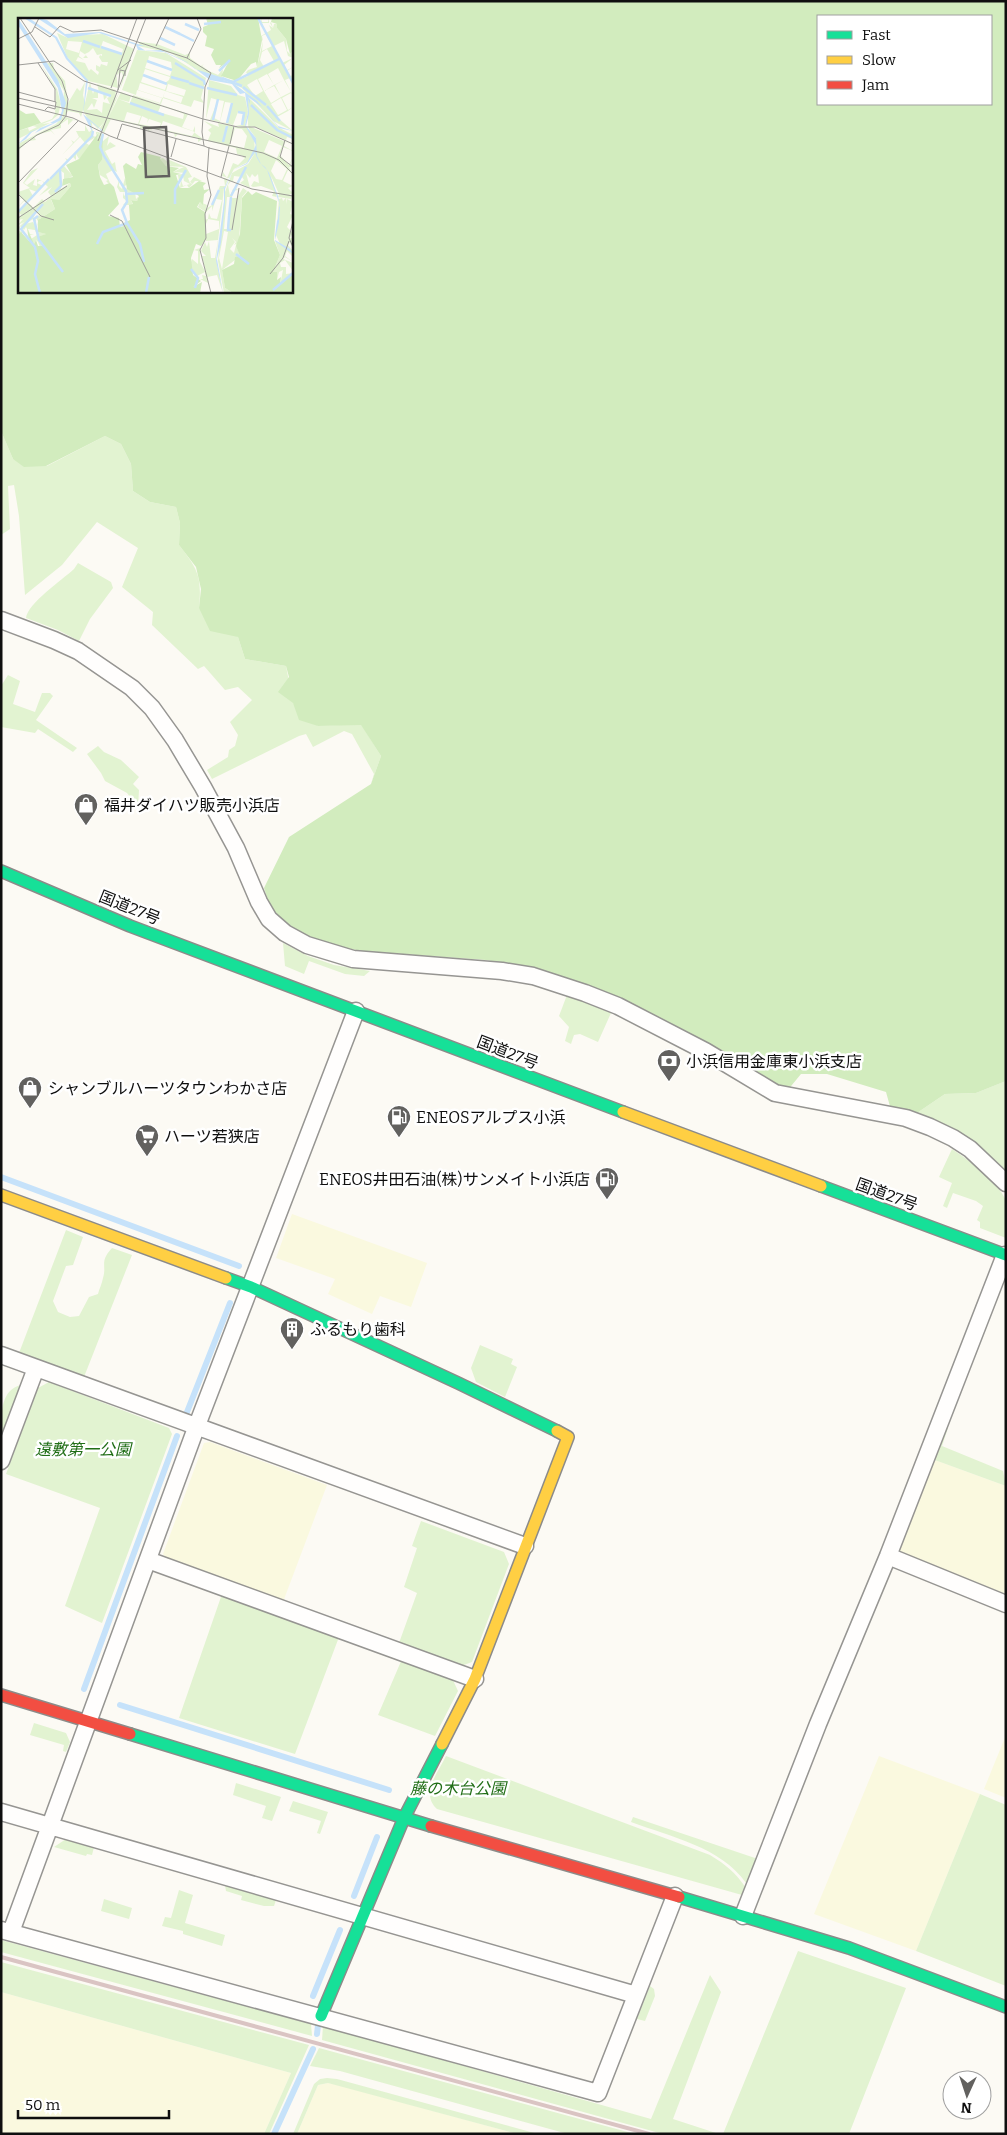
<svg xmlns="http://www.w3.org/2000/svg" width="1007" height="2135" font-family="Bitter,'Noto Sans JP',serif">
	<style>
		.farmland { fill: #faf9df }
		.green { fill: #e2f3d1 }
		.forest { fill: #d2ecbe; fill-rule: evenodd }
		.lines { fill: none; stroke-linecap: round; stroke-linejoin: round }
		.stream { stroke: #c6e2fa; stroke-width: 6 }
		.street-casing { stroke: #969592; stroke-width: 19 }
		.fast-casing { stroke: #8c8b89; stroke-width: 14 }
		.slow-casing { stroke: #8c8b89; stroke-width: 14 }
		.jam-casing { stroke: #8c8b89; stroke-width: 14 }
		.street { stroke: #fffefd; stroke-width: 16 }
		.fast { stroke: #16e098; stroke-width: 11 }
		.slow { stroke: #ffcf43; stroke-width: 11 }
		.jam { stroke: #f24e42; stroke-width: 11 }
		.rail { stroke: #dac4c3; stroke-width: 4 }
		.labels { text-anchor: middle; stroke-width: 5; stroke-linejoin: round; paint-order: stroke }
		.poi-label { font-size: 16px; fill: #0f0f0f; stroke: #fff; text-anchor: start }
		.street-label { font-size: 16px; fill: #0f0f0f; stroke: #fff }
		.park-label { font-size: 16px; font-style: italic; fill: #216e17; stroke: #fff }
		.inset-river { fill: none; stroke: #c6e2fa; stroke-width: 2.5 }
		.inset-road { fill: none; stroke: #9d9c98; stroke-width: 1 }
		.view { fill: #62615f; fill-opacity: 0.15; stroke: #62615f; stroke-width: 2.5 }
		.inset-edge { fill: none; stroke: #0f0f0f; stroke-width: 2.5 }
	</style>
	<rect width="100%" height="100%" fill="#fcfaf4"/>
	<!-- farmland -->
	<path class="farmland" d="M292,1214L427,1263L411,1307L380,1296L372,1314L328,1294L335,1279L276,1258Z
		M210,1442L327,1485L283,1602L167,1559L163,1554L204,1443Z
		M932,1459L1006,1486V1594L897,1551Z
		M1006,1735V1798L984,1789Z
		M879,1756L980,1794L916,1951L814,1914Z
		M1,1992L291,2073L264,2134H1Z
		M328,2083L338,2085L517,2134H297L318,2085Z"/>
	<!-- green -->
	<path class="green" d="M1,431L13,459L47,466L105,436L121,444L131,464L133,491L150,502L176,507L180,523L179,545C198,569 202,577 199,608L238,637L245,659L286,666L293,703L318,726L361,724L381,756L371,784L374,774L352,734L344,731L313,747L306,734L299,736L212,779L207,770L228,757L229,750L235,746L238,735L230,722L252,700L238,687L225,690L204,666L198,669L152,625L153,612L122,587L138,548L97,522L62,565L25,595L19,516L14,485L8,486L10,529L1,535Z
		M78,563L111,582L113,588L90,619L79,641L58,630L26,618C28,603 62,580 74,569Z
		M8,675L20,681L13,704L35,712L42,693H50L53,696L36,720L77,748L73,752L38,729L35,733L1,727V686Z
		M98,746L104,752L121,760L139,777L133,784L139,790L138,807L127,793L105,781L101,773L87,754Z
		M283,943L308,956L334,965L370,971L364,976L345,974L309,961L304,974L285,966Z
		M567,995L611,1013L598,1042L580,1034L574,1035L571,1044L565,1041L569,1027L559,1016Z
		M1006,1081V1172L914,1115L945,1094L976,1093Z
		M952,1149C966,1158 1003,1186 1006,1202C1007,1213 1006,1226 1006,1238L980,1228V1222L977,1220L983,1206L976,1201L953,1193L947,1208L943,1206L952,1183L939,1177Z
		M66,1230L83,1237L73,1265L66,1266L53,1301L58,1312L70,1317L79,1316L89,1297L98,1294C99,1289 102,1284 103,1278C107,1265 99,1262 112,1248L132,1255L84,1377L19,1353Z
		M480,1345L513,1359L511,1364L517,1367L505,1397L476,1382L471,1368Z
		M49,1382L169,1428L172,1434L102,1623L65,1606L100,1508L6,1474L38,1388Z
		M21,1385L1,1435C1,1415 0,1390 21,1385Z
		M945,1426L948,1428L942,1446L1003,1471L1006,1486L932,1459Z
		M421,1521L504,1552L509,1564L472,1662L461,1666L399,1643L417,1593L404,1587L417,1548L412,1546Z
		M222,1594L339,1637L295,1754L179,1718Z
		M402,1659L451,1676L458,1691L435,1736L378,1715Z
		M34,1723L66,1733L70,1742L66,1752L63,1751L64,1745L30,1735Z
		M446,1756L710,1855C725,1864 736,1873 746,1888L742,1895L437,1809C420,1793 438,1773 446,1756Z
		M236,1783L281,1797L272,1821L262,1818L266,1806L233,1795Z
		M980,1794L1006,1805V1986L916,1951Z
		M293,1801L328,1812L320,1834L317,1833L321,1821L289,1811Z
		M633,1817L758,1859L748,1882L746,1883C721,1847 671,1837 631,1822Z
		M66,1839L94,1847L92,1855L87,1854L86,1856L54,1847Z
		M225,1885L276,1900L274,1906H264L241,1900L242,1896L226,1891Z
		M179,1890L193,1895L185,1923L225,1935L222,1946L183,1934V1931L162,1926L165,1917L171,1918Z
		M104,1899L132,1908L129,1919L101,1911Z
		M1,1940L311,2024L312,2036L1,1952Z
		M798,1951L906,1988L849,2134H723Z
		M1,1962L309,2045L269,2134H264L291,2073L1,1992Z
		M710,1975L721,1992L673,2119L719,2134H663L322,2040L323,2026L651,2119Z
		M650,1986L654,1989L655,1996L645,2021L637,2019Z
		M319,2048L635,2134H568L340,2071L310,2066Z
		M327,2078L337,2079L538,2134H517L328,2083L318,2085L297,2134H293L314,2084L320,2079Z"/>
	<!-- forest -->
	<path class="forest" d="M1,1H1006V1081L976,1093L945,1094L914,1115L891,1110L886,1092L827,1074H801L787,1091L533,969L486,960L361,951L332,945L303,934L279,918L269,903L264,888L289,837L371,784L381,756L361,725L318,726L299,720L293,703L278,692L289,677L286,666L245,659L238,637L210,631L199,608L201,589L196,567L179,545L180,523L176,507L150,502L133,491L131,464L121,444L105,436L46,466L24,467L13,459L1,431ZM818,16H991V104H818ZM19,19H291V291H19Z"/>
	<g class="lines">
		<!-- stream -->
		<path class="stream" d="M1,1177L239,1266
			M187,1412L230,1303
			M84,1689L177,1436
			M120,1705L389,1790
			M354,1896L377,1837
			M313,1996L340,1930
			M317,2034L318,2025
			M274,2134L313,2049"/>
		<!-- street casing -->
		<g class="street-casing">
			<path id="street" d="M1,620L54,640L78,651L132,688L152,708L175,740L203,787L236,848L259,902L269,919L285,933L307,945L353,959L502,971L533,976L585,993L618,1006L705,1051L775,1093L906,1118L930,1127L953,1138L970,1149L1006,1183
				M1,1355L525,1546
				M1,1461L36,1368
				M888,1556L1006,1604
				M148,1560L475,1679
				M1,1812L636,1995
				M743,1916L818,1724L888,1556L1005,1255
				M1,1930L598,2093L675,1896
				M11,1932L196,1428L356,1011"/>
		</g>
		<!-- fast casing -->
		<g class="fast-casing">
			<path id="fast" d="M1,871L130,926L623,1112
				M821,1186L1006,1255
				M226,1278L251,1287L458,1383L557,1431
				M130,1734L431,1826
				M679,1897L849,1948L1006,2007
				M321,2016L404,1818L442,1744"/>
		</g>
		<!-- slow casing -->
		<g class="slow-casing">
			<path id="slow" d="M623,1112L821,1186
				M1,1195L226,1278
				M442,1744L475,1679L568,1437L557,1431"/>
		</g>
		<!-- jam casing -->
		<g class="jam-casing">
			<path id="jam" d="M1,1695L130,1734
				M431,1826L679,1897"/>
		</g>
		<!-- street -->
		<use href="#street" class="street"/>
		<!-- fast -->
		<use href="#fast" class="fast"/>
		<!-- slow -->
		<use href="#slow" class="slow"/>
		<!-- jam -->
		<use href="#jam" class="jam"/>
		<!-- rail -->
		<path class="rail" d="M1,1957L649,2134"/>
	</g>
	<!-- icons -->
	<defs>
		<g id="shop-pin" transform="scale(1.25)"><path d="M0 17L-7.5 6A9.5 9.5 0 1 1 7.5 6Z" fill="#62615f" stroke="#fff"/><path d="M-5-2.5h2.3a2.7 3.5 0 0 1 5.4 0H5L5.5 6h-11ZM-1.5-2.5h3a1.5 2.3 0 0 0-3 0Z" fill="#fff"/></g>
		<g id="bank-pin" transform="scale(1.25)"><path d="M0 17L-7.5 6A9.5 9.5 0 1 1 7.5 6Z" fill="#62615f" stroke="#fff"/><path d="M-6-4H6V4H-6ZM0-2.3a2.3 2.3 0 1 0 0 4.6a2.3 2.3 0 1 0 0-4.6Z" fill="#fff"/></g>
		<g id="fuel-pin" transform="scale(1.25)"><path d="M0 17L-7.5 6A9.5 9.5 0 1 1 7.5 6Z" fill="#62615f" stroke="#fff"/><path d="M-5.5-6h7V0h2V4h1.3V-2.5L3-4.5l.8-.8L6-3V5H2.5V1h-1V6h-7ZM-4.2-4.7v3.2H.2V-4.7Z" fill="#fff"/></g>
		<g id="supermarket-pin" transform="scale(1.25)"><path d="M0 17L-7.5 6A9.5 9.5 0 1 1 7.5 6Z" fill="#62615f" stroke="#fff"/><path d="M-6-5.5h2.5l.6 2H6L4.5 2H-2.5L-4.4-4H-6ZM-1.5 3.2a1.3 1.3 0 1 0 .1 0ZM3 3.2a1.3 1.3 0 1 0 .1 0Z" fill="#fff"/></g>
		<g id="building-pin" transform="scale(1.25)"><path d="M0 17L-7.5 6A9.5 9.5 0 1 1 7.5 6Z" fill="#62615f" stroke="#fff"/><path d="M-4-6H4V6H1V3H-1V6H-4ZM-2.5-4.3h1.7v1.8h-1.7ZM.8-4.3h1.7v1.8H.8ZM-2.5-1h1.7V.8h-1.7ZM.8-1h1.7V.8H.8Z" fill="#fff"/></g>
	</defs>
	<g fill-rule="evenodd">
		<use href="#shop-pin" x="86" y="805"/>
		<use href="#bank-pin" x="669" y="1061"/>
		<use href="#shop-pin" x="30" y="1088"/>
		<use href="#fuel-pin" x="399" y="1117"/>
		<use href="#supermarket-pin" x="147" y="1136"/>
		<use href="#fuel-pin" x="607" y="1179"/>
		<use href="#building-pin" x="292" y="1329"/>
	</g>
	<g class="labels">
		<!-- poi labels -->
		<g class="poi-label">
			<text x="104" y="811">福井ダイハツ販売小浜店</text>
			<text x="686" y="1067">小浜信用金庫東小浜支店</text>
			<text x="48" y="1094">シャンブルハーツタウンわかさ店</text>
			<text x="416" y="1123">ENEOSアルプス小浜</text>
			<text x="164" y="1142">ハーツ若狭店</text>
			<text x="590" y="1185" text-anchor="end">ENEOS井田石油(株)サンメイト小浜店</text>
			<text x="310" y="1335">ふるもり歯科</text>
		</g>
		<!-- street labels -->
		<g class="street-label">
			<text transform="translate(130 907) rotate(22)" y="6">国道27号</text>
			<text transform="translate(508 1052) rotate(21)" y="6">国道27号</text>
			<text transform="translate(887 1194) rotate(20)" y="6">国道27号</text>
		</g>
		<!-- park labels -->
		<g class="park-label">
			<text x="83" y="1455">遠敷第一公園</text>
			<text x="458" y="1794">藤の木台公園</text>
		</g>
	</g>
	<!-- overview -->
	<g transform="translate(18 18)">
		<rect width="275" height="275" fill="#fcfaf4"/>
		<path d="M243,0L244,4H250L251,0V5H244L248,15L253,12L251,7L255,10L252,5L253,4L255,10L256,6H260L259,10L268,21L269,33L272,36L275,33V40L270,38L266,23L256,28L264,45L275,40L266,47L269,52L275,49L269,53L272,58L275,57V65L272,60L267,62L275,78L273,75L264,80L270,92L275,89L270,93L275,102L270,93L259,99L275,113L255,103L224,70L206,62L217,66L218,64L202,60L193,61L153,35L120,28L122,24L139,26L167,37L172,35V40L183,48L186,46L184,48L191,53L200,57L205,51L204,60L218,63L230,58L228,54L223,60L230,52L239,49L245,23L244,33L254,28L248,16L244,18L245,23L243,20L242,13L243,18L248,15L243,6ZM249,31L256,43L246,49L242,42L244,34ZM260,50L266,62L256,67L250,56ZM249,56L256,67L246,73L240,61ZM239,61L245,73L237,78L229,67ZM266,62L273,74L263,79L257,67ZM256,68L263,79L253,85L246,73ZM263,80L269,92L260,97L253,86ZM39,15L50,20L47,18L85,16L116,31L102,72L105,59L104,54L101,56L102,50L100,57L98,55L100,70L70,63L49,39ZM50,23L64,24L61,35L48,31ZM85,23L105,31L104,36L83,29ZM75,30L79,37L84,36V38L82,37L81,39L84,44H90L89,48L83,46L82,49L78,47V52L75,50L81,54L80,57L73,51L71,53L67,45L58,43L60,39L66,42L61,38L62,33L68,37L65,40H70L67,36L71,34L74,38L71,34ZM119,32L148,35L188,60L183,80L186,85L176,82L173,89L145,80L143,86L157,91L104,72ZM131,38L153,44L154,51L130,43ZM129,44L154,52L152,58L127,50ZM127,51L152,59L151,62L147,65L125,57ZM125,58L149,66L147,72L123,64ZM122,65L147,73L145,80L120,72ZM150,66L168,72L166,78L148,73ZM119,72L144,80L142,85L118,77ZM147,73L165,79L163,85L145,79ZM29,45H35L36,51L47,63L50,85L59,70L62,73L67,64L65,77L67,85L72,64L75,76L76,73L81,74L79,66L98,72L97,82L102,73L90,100L103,74L113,78L111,84L100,81L111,85L105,103L111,85L147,97L112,85L115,77L170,96L164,109L175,113L177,108V115L185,121L180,124V120L160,116L157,119L156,115L134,110L133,113L132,110L131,114L129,109L122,111V108L93,101L86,115L82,110L87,103L80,111L74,105L75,118L78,119L68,125L71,127L77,122L76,125L61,141L58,136V142L55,139L46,148L55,158L46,162V155L43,153V171L52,165L53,168L41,182H33L37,191L26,198L33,201L22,200L19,210L20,203L18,200L17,201L18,202V203L17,204V201L21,197L23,198L18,194L15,201L7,206L15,204L20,214L29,216L19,219L26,226L22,229L20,224L18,222L16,226L13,221L19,217L17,212L10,211L12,216H16L12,217L8,209L6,212L2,208L1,213L5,214L0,217V210L6,204L0,207L5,201L0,202L3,197L0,193L8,185L6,183L0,189L6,182L3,180L0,183L3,179L0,174L12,170L5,165L13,153L20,150L6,165L9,167L17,161L15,167L19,168V161L24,163H21L19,165L25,168L19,174L11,171L15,178L9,185L13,187L20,180L13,187L15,190L24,181L27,184L33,178L30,174L34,169L21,178L30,169L24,163L28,165L49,143L47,140L51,142L67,125L62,119L44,137L55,125L53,122L56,124L61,119L58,113H67V107L71,114L75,111L65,92L63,99L61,95L50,93L44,104L48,99L59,103L55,102L50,107V101L43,106V110L33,112L37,117L33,113L22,116L16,119L18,122L10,123L0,133L2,125L38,106L45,98L46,73ZM80,74L85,75L86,82L89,79L86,75L93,78L89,80L92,86L85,84L84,95L79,91L69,92L74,85L76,90L79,82L74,80H80ZM143,87L166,96L165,101L140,94ZM109,94L123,98L120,106L106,103ZM124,98L130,101L129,105L131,101L143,105L141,110L121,106ZM145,103L177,114L176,115L174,118L142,111ZM23,46L39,71L43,86L40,97L34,102L24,106L32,105L0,121V113L10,110L11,113L19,109L15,108L34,101L37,96L38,73ZM191,62L213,68L220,77L227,79L230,94L227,107L236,120L237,134L238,120L231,111L230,107V79L260,109L275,117V121L269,119L268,122L274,125L275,122L274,125L238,109L231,108L275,127L267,124L266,128L275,133L265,129L262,137L271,147L275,139L272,147L275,149H271L275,157L270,152L265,163L275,168L270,170L275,175L271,177L274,178L273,181L260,179L261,176L253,158L261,187L259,179L254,178L256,173L243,168L235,169L233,168L236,163L241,165L240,156L237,159L234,156L232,160L228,155L232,170L222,165L226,162L224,159L216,158L215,163L212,161L217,164L213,163L210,167L212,178L215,171L218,170L220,172L214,173V180H219L225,170L229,173L224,179L221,222L219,228L218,226L216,227L218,224L214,220L217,224L212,231L216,235L218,227L222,238L204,252L207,270L215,275H206L200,243L207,174L214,155L230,146L237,135L230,144L216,151L211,160L204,158L205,154L209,160L215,145L220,147L227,140L224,139H228L219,136L218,130L186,122H190L193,115L190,112L194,109L186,103L201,109L200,105L215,108V114L217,109H227L217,107H224L225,96L220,94L215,107L188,101ZM193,80L200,82L192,102L188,101ZM200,82L206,83L202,103L196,100ZM207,84L214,85L209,105L202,104ZM217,110L224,111L229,118L226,130L212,127ZM251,122L264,128L259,140L246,134ZM258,142L269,151L264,162L258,161L253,153ZM209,179H213L209,211H206ZM206,213L210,214L204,251L201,240ZM78,114H80L85,116V123L91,118L89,128L92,124L98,128L87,133L94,146L97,144L98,151L99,154L95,152L88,156L92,165L91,166L88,163L90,162L82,157L80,147L84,142L83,128L85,118L79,121L81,114L78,117ZM145,140L153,147L149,141L168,149L174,159L170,160L172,165L175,166L172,164L176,159L184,163H177L171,170L169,167L162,170L163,162L165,168L172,166L166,163L165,158L161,163L160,157L168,155L155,154L166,149L148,148L141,141ZM107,160L110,166L105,169L117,174L118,181L121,178L119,183L113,182L115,187H105L109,183L105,180V174L106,178L110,174H102L99,169L101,162V168L104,171ZM206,160L210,161L207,169L206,170L198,241L205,275L199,257L189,259L193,275L190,262V265L182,261H185L184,257L188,258L187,254L179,258L180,260L172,247L174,241L180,246V233L176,232L182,230V244L188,255L184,238H188L183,233L187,224L189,229L191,223L193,240H197L200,222L188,223V216L201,211V203L190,201L188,206L186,202L190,201L191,195L193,200L199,201L204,182L198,181L194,193V188L188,194L180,189L182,184L189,187L188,191L194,187L202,168H207ZM264,180L265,183L268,180L269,186V181L275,184L272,196L275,197L269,209L275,215L272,220H275V230L271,224L270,227L275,233V239L269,233L267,238L275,244L267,239L265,241L275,245V253L267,242L262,245L263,249H268V256L275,255L262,267L265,252L261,254L259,262V254H255L262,237L257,223L270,231L262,226L258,217L261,181Z" fill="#e2f3d1" fill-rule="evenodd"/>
		<path d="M188,0H240L244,22L239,49L238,44L233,46L219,63L203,58L211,43L201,50L203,47H198L193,37L196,31L187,28L189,18L185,14V9L190,7ZM254,0H275V33L272,36L268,21L259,10V6L253,4ZM0,91L8,96L16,95L23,105L0,113ZM81,114L79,121L85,118L84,142L80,147L82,159L86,167L92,165L96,169L101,186L90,198L101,200L102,209L106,208L109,214L106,205L112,202L111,187L115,186L113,182L119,183L121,178L109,171L105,148L108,145L118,151L120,146L124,147L120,139L123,134L143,139L142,141L148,148L161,150L155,154L163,156L158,157L162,170H171L181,163L188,165L185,168L186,172L192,171L186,176L185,187L182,184L179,189L187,194L188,221L183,228L178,226L173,240L175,257L183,263L175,269L184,264L182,275H0V217L3,214L11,223L9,210L16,226L18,222L20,228H25L19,219L28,216L20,214V202L37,191L33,181L41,182L53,168L52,165L44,168L45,161L55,159L48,147L61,141ZM230,173L234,177L238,174L259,183L256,222L262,237L255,254H259V262L263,259L262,267L275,255V275H215L207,270L204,252L216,246L217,239L222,238L218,228L222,216L224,180Z" fill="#d2ecbe"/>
		<path d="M0,0L40,62L48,85L43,102L17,115L22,110L14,114L8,121L0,126L12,114L35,105H32L41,100L44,93L40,70L0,7ZM6,0H11L39,19L50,40L70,62L65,96L84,112L85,119L82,111L72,103L75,115L65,96L68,63L48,41L37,20ZM19,0L29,2L47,16L83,14L126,28H120L128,33L143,32L169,44L177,51L218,64L205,62L215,65L239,83L260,108L275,113L261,110L244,89L230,79L232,82V86L234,87L232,86L230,81L231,96L228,108L238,120L239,138L243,146L247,149L251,155L260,178L262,187L261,204L257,222L272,231L275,235V236L257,223V218L259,203L260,201L261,189L262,188L261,184L249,152L242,145L239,140L237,134L229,146L215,152L207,171V185L203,225L199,241L205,275L198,243L206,184V170L202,171L207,169L215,152L229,145L238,127L227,107L230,94L227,75L222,76L214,66L192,62L170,45L146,34L120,32L118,27L81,15L50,20Z" fill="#c6e2fa"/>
		<path class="inset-river" d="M240,0L275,65M167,6L181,12M186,6L203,4M147,9L162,16M162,16L176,23M142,20L157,27M65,23L82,29M83,29L104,36M129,43L154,52M157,45L186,63L187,67M201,53L212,42M125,57L149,66M153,59L171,64M204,60L224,68M215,64L261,41M171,65L186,70M225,69L248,87M70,70L93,78M189,70L219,77M112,85L146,97M233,87L259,112L275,120M249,88L262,103M220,94L226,95L224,107M195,102L200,81M209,105L214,85M85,116L82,129L86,138L108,173L109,184L104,192L109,205M205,124L209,108M32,161L74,118L75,113M37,174L43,168L42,152M107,176L126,175M213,178L228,149M157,186V171L168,152M194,187L201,172M0,194L31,161M20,198L16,201L21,222L45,254M211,198L213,179M211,198L210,212H213M79,226L85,214L109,205L122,226L126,244M218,236L231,246M173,251L180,260L177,270M255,272L275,255M22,275L17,256L20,243L17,229L3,211L25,186M128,275L131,259"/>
		<path class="inset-road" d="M2,0L44,63L50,81L48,98M179,0L183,11L169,40L193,55L187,69L184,114L186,128L191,130M17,9L32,19L42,8L55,14L83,12L169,40M0,21L14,14L21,0M138,28L151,0M20,45L37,71V84M0,47L36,43L66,63L185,101L220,109H237L275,126M100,52L113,42M93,70L119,0M100,72L102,52L107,53V58M0,74L38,84L37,91L30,89L27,92M0,80L245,135L261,142L275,156M0,86L55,100L92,118L234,171L275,178M99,121L104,106L186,128M267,122L262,139L275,149M80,123L128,0M212,126L216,108M191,129L189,158L193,177L187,196L188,220L182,232L193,275M191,130L228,139M0,131L19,117L41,107L48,98M153,139L158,121M203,159L211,128M0,165L60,103M0,176L23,198L36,202M92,197L104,203L132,259M0,200L49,168M275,203L271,220L275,229M214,212L221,170M252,256L265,240L271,223"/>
		<path class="view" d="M148,109L151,158L128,159L126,110Z"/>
		<rect width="275" height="275" class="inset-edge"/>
	</g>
	<!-- border -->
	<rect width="1007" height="2135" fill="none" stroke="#0f0f0f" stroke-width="5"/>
	<!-- legend -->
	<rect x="817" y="15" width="175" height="90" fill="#ffffff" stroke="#9f9f9f"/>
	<rect x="827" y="31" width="25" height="8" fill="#16e098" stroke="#9f9f9f"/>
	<text x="862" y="40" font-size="15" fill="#0f0f0f">Fast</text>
	<rect x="827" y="56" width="25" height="8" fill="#ffcf43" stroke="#9f9f9f"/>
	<text x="862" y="65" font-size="15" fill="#0f0f0f">Slow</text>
	<rect x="827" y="81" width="25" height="8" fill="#f24e42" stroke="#9f9f9f"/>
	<text x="862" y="90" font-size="15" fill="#0f0f0f">Jam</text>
	<!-- north arrow -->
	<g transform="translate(967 2095) rotate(183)"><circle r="24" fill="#ffffff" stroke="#9f9f9f"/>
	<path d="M0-4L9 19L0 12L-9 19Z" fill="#62615f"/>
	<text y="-8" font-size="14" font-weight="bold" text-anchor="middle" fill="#0f0f0f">N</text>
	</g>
	<!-- scale -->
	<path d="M18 2110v8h151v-8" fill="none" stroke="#0f0f0f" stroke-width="2.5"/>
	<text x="25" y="2110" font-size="15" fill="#0f0f0f" stroke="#ffffff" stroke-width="4" paint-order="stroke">50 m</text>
</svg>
